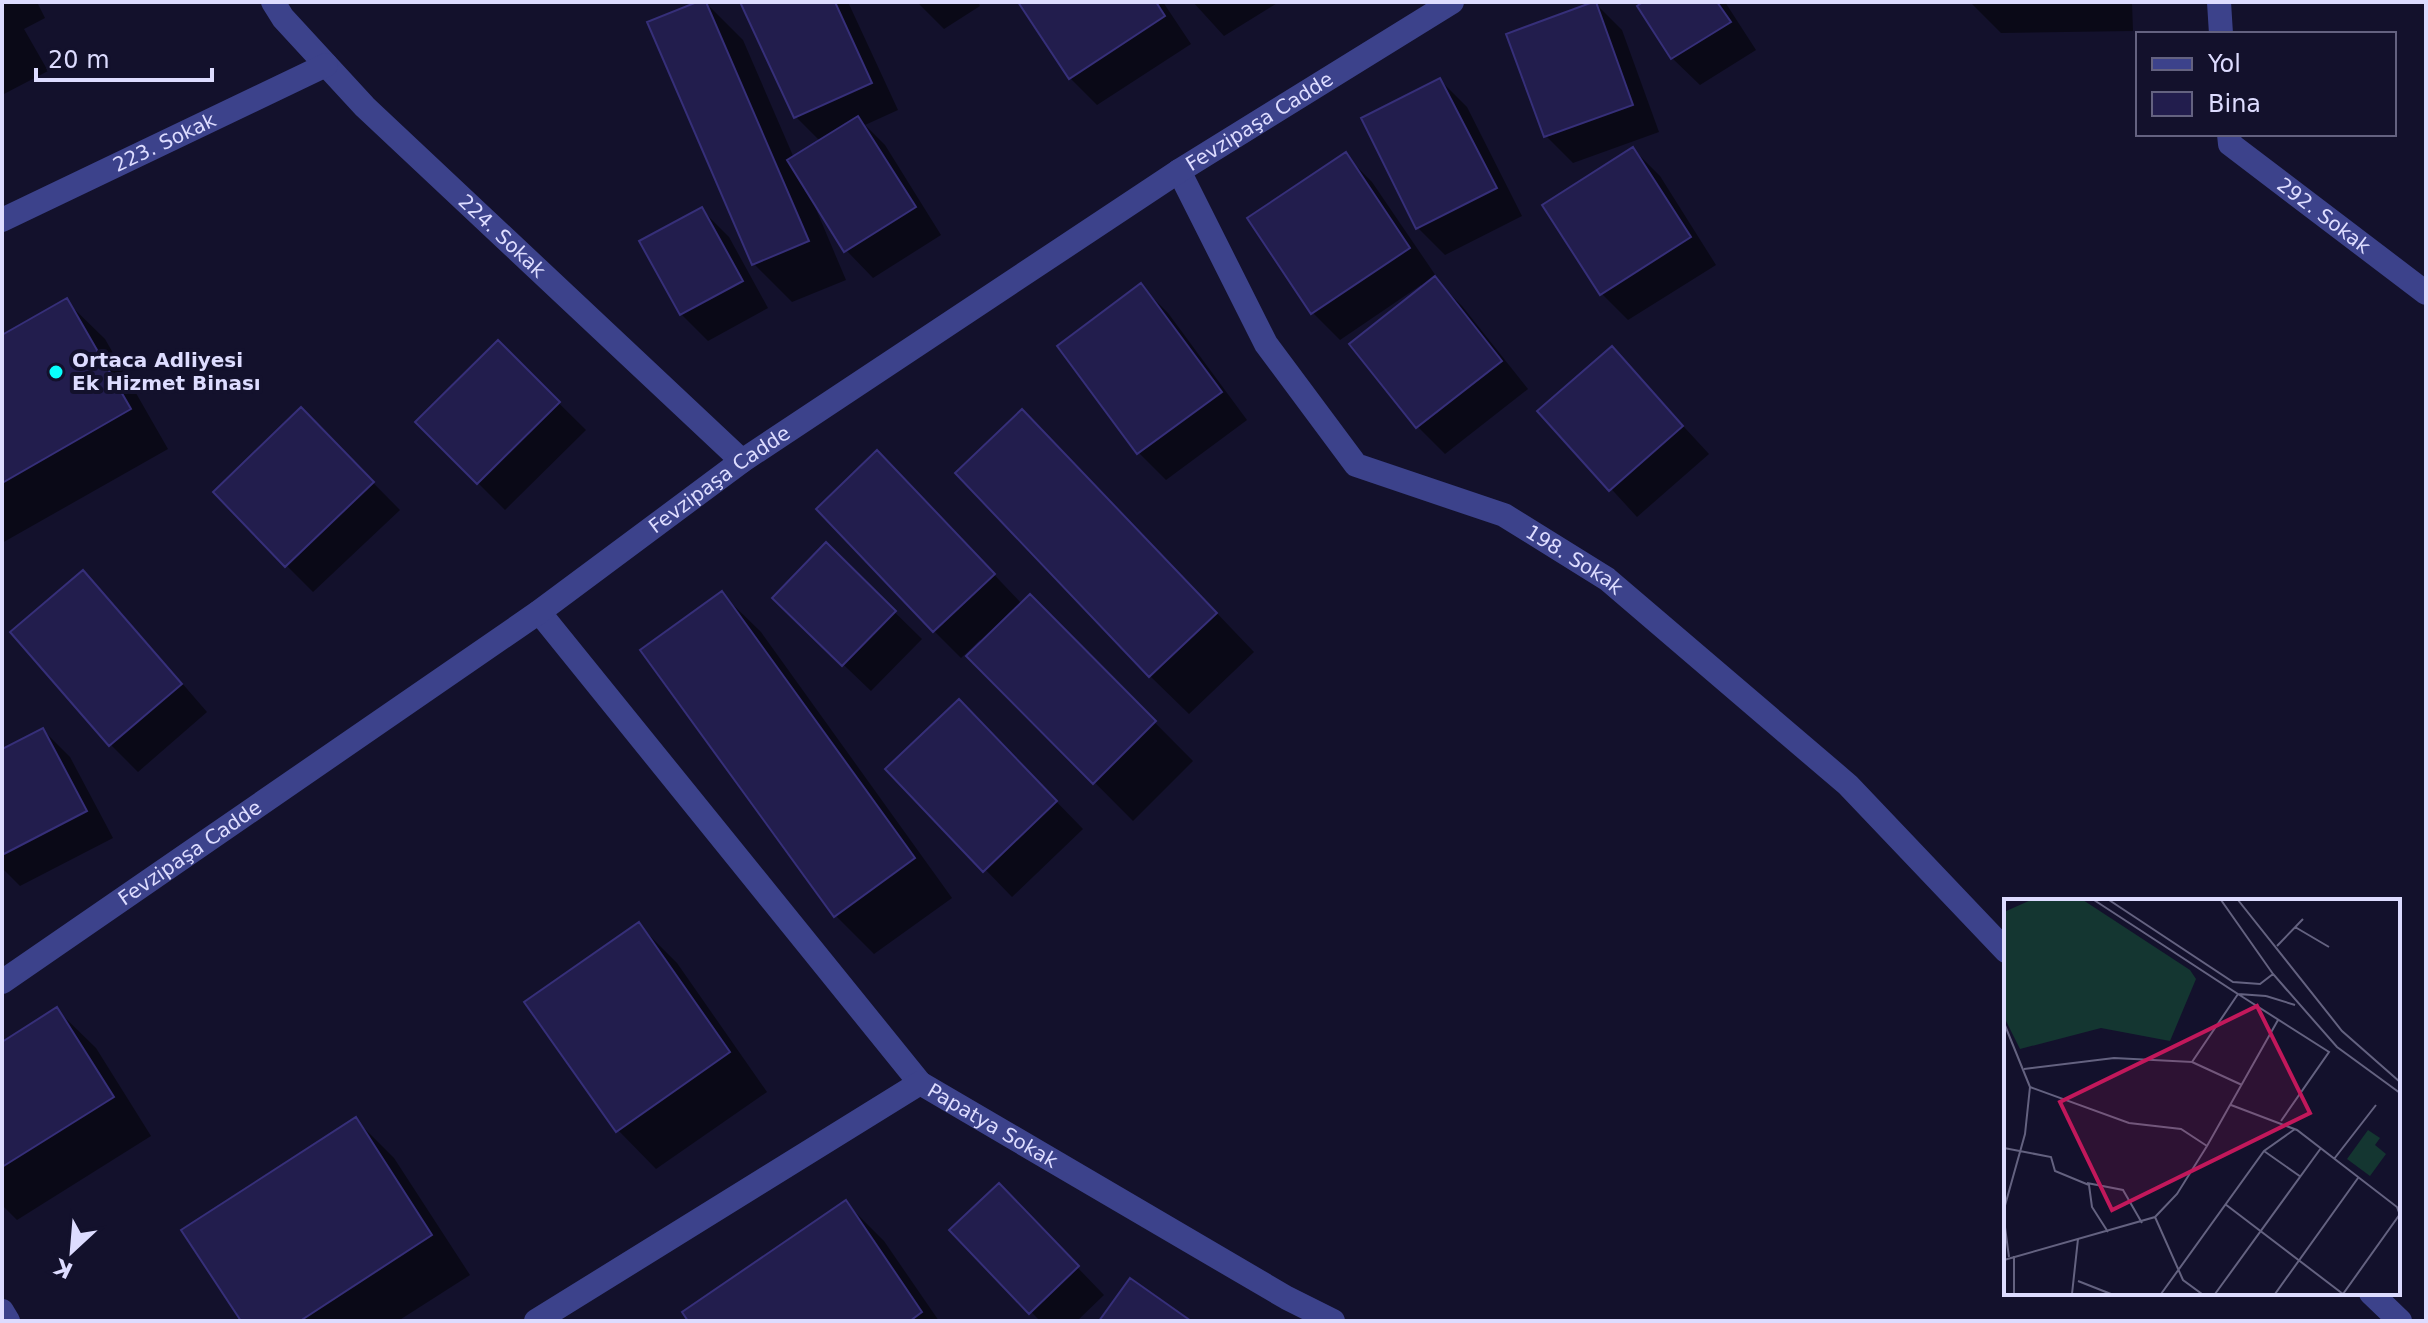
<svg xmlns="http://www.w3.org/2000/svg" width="2428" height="1323" font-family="'DejaVu Sans',sans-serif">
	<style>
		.shadow { fill: #0007 }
		.building { fill: #221d4d; stroke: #362f79; stroke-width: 2 }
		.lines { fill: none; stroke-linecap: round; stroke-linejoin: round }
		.minor { stroke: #3c428b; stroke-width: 24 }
		.poi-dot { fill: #08fffd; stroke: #13112c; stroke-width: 3 }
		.labels { text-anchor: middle; stroke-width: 8; stroke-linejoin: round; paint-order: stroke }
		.street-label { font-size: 20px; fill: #dddcff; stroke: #13112c }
		.poi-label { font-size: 20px; font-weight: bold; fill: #dddcff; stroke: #13112c; text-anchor: start }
		.inset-road { fill: none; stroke: #646280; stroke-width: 2 }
		.view { fill: #c2185b; fill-opacity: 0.15; stroke: #c2185b; stroke-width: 4 }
		.inset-edge { fill: none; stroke: #dddcff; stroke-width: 4 }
	</style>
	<rect width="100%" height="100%" fill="#13112c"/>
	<!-- shadow -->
	<path class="shadow" d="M2,2H37L45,18L24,29L48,71L2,95Z
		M702,2H705L743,40L794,158L820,141L796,117L742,2H848L898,110L865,125L885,145L941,235L873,278L846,250L815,201L813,202L846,280L792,302L754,264Z
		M917,2H978L980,6L944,29Z
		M1020,2H1163L1191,44L1097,105L1070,78Z
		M1193,2H1279L1224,36Z
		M1647,2H1725L1756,50L1700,85L1672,58Z
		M1970,2H2132L2133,31L2001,33Z
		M1595,3L1622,30L1659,132L1573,163L1545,135Z
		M1440,80L1467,107L1522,216L1445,255L1418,228Z
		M1633,149L1660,176L1716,265L1628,320L1601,293Z
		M1345,155L1372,182L1436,276L1433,277L1462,306L1528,389L1445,454L1418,427L1421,285L1340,340L1313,313Z
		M702,210L729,237L768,308L708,341L681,314Z
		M1141,286L1168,313L1247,420L1166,480L1138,452Z
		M66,301L105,339L168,449L2,543V338Z
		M498,343L586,430L505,510L417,422Z
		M1612,349L1709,454L1637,517L1540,411Z
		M301,410L400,510L313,592L286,565Z
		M1061,450L1254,652L1189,714L1150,676Z
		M904,480L1022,604L1030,597L1193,761L1133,821L969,656L983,643L980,640L961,658L934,631Z
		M826,545L922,639L871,691L802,625Z
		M83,573L110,600L207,712L138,772L111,745Z
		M722,594L761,632L952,898L874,954L835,915Z
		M986,729L1083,829L1012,897L888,769Z
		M43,730L70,757L113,838L20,886L2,868V751Z
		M639,925L677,963L767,1092L656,1169L618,1130Z
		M57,1010L96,1048L151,1136L17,1220L2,1205V1044Z
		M355,1119L394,1158L470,1275L398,1321H244Z
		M846,1203L884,1241L939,1321H691Z
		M1025,1213L1104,1295L1077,1321H1040L952,1230Z"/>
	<!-- building -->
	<path class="building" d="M697,2H706L809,241L752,265L647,22Z
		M740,2H835L872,83L794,118Z
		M1018,2H1156L1165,16L1069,79Z
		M1593,2H1596L1633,105L1544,137L1506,34Z
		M1643,2H1717L1731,22L1671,59L1637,6Z
		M1440,78L1497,188L1416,229L1361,118Z
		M858,116L916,207L844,252L787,160Z
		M1633,147L1691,237L1600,295L1542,205Z
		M1346,152L1410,248L1311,314L1247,218Z
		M702,207L743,281L680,315L639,241Z
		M1435,276L1502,361L1416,428L1349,344Z
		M1141,283L1222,392L1137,454L1057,346Z
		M67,298L131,409L2,483V335Z
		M498,340L560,402L477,484L415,422Z
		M1612,346L1683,426L1609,491L1537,411Z
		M301,407L374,482L285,567L213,492Z
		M1022,409L1217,613L1149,677L955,473Z
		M877,450L995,574L933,632L816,509Z
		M826,542L896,611L842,666L772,598Z
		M83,570L182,684L109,746L10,632Z
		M722,591L915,858L834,917L640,650Z
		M1030,594L1156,721L1093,784L966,656Z
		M959,699L1057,801L983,872L885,769Z
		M43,728L87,811L2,855V749Z
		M639,922L730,1052L616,1132L524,1002Z
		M57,1007L114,1097L2,1167V1042Z
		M356,1117L432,1235L300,1321H241L181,1230Z
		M999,1183L1079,1266L1029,1314L949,1230Z
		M846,1200L922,1312L910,1321H688L682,1312Z
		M1130,1278L1191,1321H1099Z"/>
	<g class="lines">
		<!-- minor -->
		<g class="minor">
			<path id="s1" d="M273,2L283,18L365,107L742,461"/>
			<path d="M2219,2L2221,34"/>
			<path id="s2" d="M2229,134L2230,144L2426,293"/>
			<path id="s3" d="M1179,171L1266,344L1356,465L1504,515L1607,579L1848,785L2006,951"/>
			<path id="s4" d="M2,220L326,65"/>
			<path d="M539,612L920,1083"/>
			<path id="s5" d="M2,982L539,612L742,461L1179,171L1452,2"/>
			<path d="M2371,1293L2400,1321"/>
			<path d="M2,1311L8,1321"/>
			<path id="s6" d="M536,1321L920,1083L1287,1298L1333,1321"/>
		</g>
	</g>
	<!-- markers -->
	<circle class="poi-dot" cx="56" cy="372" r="8"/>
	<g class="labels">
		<!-- street labels -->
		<g class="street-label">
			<text dy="7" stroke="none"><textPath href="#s5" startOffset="1524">Fevzipaşa Cadde</textPath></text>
			<text dy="7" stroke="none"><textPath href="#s4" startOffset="180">223. Sokak</textPath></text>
			<text dy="7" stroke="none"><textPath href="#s2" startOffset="128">292. Sokak</textPath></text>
			<text dy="7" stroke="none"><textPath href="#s1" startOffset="328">224. Sokak</textPath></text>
			<text dy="7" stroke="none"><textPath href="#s5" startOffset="876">Fevzipaşa Cadde</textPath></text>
			<text dy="7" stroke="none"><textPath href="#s3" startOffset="584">198. Sokak</textPath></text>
			<text dy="7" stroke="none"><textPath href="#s5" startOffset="228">Fevzipaşa Cadde</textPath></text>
			<text dy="7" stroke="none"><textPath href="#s6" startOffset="536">Papatya Sokak</textPath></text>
		</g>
		<!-- poi labels -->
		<g class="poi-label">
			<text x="72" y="367">Ortaca Adliyesi<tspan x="72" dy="23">Ek Hizmet Binası</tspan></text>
		</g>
	</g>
	<!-- overview -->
	<g transform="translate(2004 899)">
		<rect width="396" height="396" fill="#13112c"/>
		<path d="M27,1H79L186,71L192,80L166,142L97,129L16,150L0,118V13ZM364,231L376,239L371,246L382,255L366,277L343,260Z" fill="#143631"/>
		<path class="inset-road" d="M90,1L234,95L262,97M105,1L229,83L256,85L269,75M217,1L269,75L333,148L396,194M234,1L338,132L396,183M291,28L325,48M273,47L299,20M262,97L291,106M0,124L26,188L21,235L0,310M188,163L238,186M20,170L110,159L188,163L234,95L325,153L277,222M26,188L125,224L177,230L203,247M227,206L293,231L393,308L396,316M0,249L47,258L51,272L85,286L88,308L104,333M260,252L297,278M330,260L372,206M83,284L119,291L138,324M221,305L339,395M151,318L179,381L198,395M0,321L5,358M0,361L151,318L173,295L203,247L274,121M74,382L107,395M10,395V357M68,395L74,340M157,395L260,252L291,230M211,395L317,249M271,395L354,279M339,395L396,315"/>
		<path class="view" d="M253,107L306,214L108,311L56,203Z"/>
		<rect width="396" height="396" class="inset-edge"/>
	</g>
	<!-- border -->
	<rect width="2428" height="1323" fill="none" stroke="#dddcff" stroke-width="8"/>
	<!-- legend -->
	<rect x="2136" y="32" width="260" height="104" fill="#13112c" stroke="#646280" stroke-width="2"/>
	<rect x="2152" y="58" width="40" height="12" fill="#3c428b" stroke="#646280" stroke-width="2"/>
	<text x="2208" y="72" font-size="24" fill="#dddcff">Yol</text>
	<rect x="2152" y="92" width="40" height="24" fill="#221d4d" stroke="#646280" stroke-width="2"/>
	<text x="2208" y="112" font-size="24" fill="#dddcff">Bina</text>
	<!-- north arrow -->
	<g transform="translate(72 1251) rotate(206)" stroke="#13112c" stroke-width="6" paint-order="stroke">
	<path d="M0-6L14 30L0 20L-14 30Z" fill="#dddcff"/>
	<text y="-12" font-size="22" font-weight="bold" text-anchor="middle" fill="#dddcff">K</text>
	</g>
	<!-- scale -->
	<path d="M36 68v12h176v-12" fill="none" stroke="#dddcff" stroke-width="4"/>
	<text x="48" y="68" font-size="24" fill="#dddcff" stroke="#13112c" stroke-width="6" paint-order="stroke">20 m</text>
</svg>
